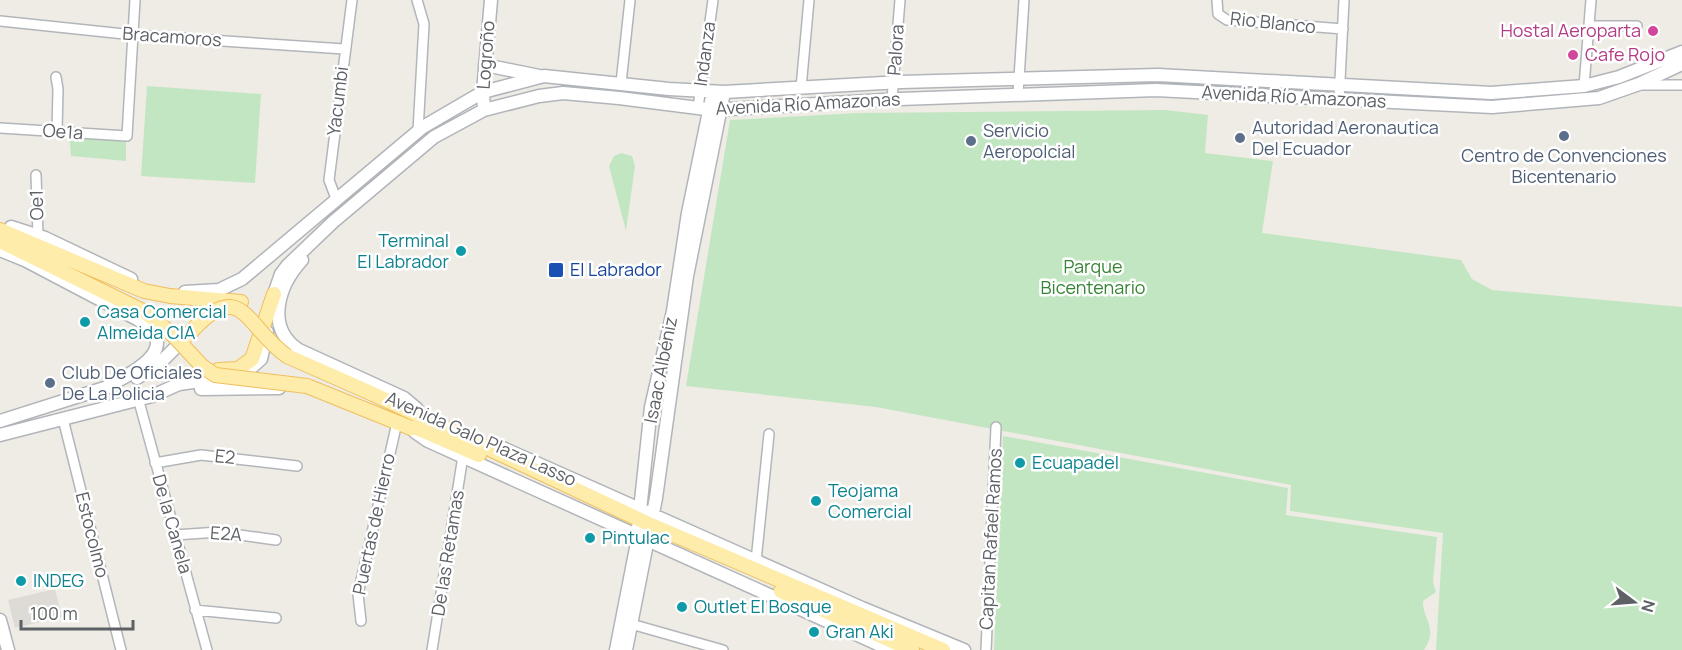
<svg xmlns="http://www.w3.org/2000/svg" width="1682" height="650" font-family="Manrope,sans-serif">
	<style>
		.industrial { fill: #dedbd7 }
		.green { fill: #c3e6c2 }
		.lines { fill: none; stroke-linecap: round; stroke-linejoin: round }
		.street-casing { stroke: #b2b6ba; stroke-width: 12 }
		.secondary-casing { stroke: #b1b5ba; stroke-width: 15 }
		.primary-casing { stroke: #f0bf5d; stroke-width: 16 }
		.street { stroke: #fff; stroke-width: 9 }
		.secondary { stroke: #fff; stroke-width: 12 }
		.primary { stroke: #feecab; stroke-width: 14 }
		.primary-bridge-casing { stroke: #f0bf5d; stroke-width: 16; stroke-linecap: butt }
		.primary-bridge { stroke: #feecab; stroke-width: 14 }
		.hotel-dot { fill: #d1479c; stroke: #fff; stroke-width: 2 }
		.service-dot { fill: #5c6f8a; stroke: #fff; stroke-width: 2 }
		.culture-dot { fill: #0f9aa8; stroke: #fff; stroke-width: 2 }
		.transit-dot { fill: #1a4fb4; stroke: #fff; stroke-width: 2 }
		.labels { text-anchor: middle; stroke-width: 5; stroke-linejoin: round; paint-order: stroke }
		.street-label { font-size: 18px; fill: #5d6165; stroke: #fff }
		.hotel-label { font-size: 18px; fill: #b23c85; stroke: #fff; text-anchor: end }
		.service-label { font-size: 18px; fill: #4e5e75; stroke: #fff; text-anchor: start }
		.culture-label { font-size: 18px; fill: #0d838f; stroke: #fff; text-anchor: start }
		.park-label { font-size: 18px; fill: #368435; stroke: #fff }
		.transit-label { font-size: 18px; fill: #164399; stroke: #fff; text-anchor: start }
	</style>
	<rect width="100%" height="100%" fill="#efece5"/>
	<!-- industrial -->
	<path class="industrial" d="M55,589L62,617L15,628L8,600Z"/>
	<!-- green -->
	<path class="green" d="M147,86L261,94L255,183L141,176Z
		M1166,110L1208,115L1205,153L1273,161L1262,233L1461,260L1472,279L1492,290L1682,307V650H1436L1443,533L1290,511L1291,485L876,407L686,386L730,120L858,113Z
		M69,134L126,138V161L71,156Z
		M621,153L632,156L635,166L626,231L609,166L614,156Z
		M1003,436L1288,488L1286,515L1437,537L1433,582L1436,592L1423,601C1422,619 1439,627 1424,650H994Z"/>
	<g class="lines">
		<!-- street casing -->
		<g class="street-casing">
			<path id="street" d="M417,0L424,24L418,131
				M1217,0L1218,14L1227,20L1343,29
				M0,21L134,35L344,49
				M1590,26H1637
				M56,77L58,89L57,132
				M621,83L630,0
				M1641,85H1682
				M1584,86L1591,0
				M801,88L809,0
				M1018,94L1024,0
				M892,99L900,0
				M1339,100L1344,0
				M698,108L713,0
				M0,128L127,136L135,0
				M36,175L38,236
				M337,201L329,180L352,0
				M138,398L207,650
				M63,419L121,650
				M155,463L201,455L297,466
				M175,535L219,532L276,540
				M756,561L769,434
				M195,610L276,618
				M361,621L358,594L396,427
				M631,624L723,650
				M432,650L463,456
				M986,650L996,427"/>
		</g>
		<!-- secondary casing -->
		<g class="secondary-casing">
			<path id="secondary" d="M485,65L539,76
				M484,110L483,92L491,0
				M11,227L45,238L131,279
				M0,250L27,261
				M21,258L137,319C185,346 135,372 108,386
				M302,260C278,286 265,328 299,350L404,398L417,409
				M185,292L219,290L242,279L423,127L483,92L544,76L669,89L724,92L901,82L1158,75L1491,93L1584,86L1619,77L1682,52
				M271,303L281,274L287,266L333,222L434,137L484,110L539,96L563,93L619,98L714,110L900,99L1156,90L1492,107L1599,98L1639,84L1682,64
				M137,378L159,364L185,338
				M201,389L279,388
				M0,421L114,385
				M415,432L428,441L891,650
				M0,435L152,396L179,384L243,375L261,359L267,332
				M496,445L862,608L964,650
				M0,620L8,650
				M616,650L636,548L651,407L673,311L688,213L713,92
				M626,650L656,498L687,276L724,92"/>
		</g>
		<!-- primary casing -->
		<g class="primary-casing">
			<path id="primary" d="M0,230L144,291L170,296L241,302
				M0,241L145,312L173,335
				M287,356L373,394L651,525L943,650
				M218,370L238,369L252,359L274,294
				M307,386L411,428H417L479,455
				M781,591L912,650"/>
		</g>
		<!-- street -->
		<use href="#street" class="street"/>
		<!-- secondary -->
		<use href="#secondary" class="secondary"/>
		<!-- primary -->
		<use href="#primary" class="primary"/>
		<!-- primary-bridge casing -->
		<g class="primary-bridge-casing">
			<path id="primary-bridge" d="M173,335L202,366L215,375L307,386
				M188,335C242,274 245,327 287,356"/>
		</g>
		<!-- primary-bridge -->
		<use href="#primary-bridge" class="primary-bridge"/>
	</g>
	<!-- markers -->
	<g class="hotel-dot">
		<circle cx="1653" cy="31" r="6"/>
		<circle cx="1573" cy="55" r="6"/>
	</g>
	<g class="service-dot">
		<circle cx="1564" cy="136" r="6"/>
		<circle cx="1240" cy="138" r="6"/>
		<circle cx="971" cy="141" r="6"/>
		<circle cx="50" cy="383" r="6"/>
	</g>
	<g class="culture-dot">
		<circle cx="461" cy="251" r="6"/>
		<circle cx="85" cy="322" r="6"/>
		<circle cx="1020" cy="463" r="6"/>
		<circle cx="816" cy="501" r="6"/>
		<circle cx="590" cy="538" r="6"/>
		<circle cx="21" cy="581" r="6"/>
		<circle cx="682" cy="607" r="6"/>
		<circle cx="814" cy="632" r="6"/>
	</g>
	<rect class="transit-dot" x="548" y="262" width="16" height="16" rx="3"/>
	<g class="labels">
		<!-- street labels -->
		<g class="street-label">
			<text transform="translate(1273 23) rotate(6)" y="6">Rio Blanco</text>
			<text transform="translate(172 37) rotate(4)" y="6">Bracamoros</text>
			<text transform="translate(896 50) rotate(-86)" y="6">Palora</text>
			<text transform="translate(705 54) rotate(-82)" y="6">Indanza</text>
			<text transform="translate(486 55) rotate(-86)" y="6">Logroño</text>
			<text transform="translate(1294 97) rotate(3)" y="6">Avenida Río Amazonas</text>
			<text transform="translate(338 101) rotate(-83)" y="6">Yacumbi</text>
			<text transform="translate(808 104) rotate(-3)" y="6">Avenida Río Amazonas</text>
			<text transform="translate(63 132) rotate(4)" y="6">Oe1a</text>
			<text transform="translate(37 205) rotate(-91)" y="6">Oe1</text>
			<text transform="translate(661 370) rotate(-79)" y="6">Isaac Albéniz</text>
			<text transform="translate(481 439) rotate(24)" y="6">Avenida Galo Plaza Lasso</text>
			<text transform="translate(225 457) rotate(6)" y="6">E2</text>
			<text transform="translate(172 524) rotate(74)" y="6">De la Canela</text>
			<text transform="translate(374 524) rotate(-78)" y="6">Puertas de Hierro</text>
			<text transform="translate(226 534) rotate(4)" y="6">E2A</text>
			<text transform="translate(92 535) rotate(76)" y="6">Estocolmo</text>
			<text transform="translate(991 539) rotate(-87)" y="6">Capitan Rafael Ramos</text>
			<text transform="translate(448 553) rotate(-81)" y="6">De las Retamas</text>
		</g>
		<!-- hotel labels -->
		<g class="hotel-label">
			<text x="1641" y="37">Hostal Aeroparta</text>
			<text x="1585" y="61" text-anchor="start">Cafe Rojo</text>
		</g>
		<!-- service labels -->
		<g class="service-label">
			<text x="1252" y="134">Autoridad Aeronautica<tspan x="1252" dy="21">Del Ecuador</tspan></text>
			<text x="983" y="137">Servicio<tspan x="983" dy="21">Aeropolcial</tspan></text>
			<text x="1564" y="162" text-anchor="middle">Centro de Convenciones<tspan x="1564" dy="21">Bicentenario</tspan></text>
			<text x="62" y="379">Club De Oficiales<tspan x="62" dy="21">De La Policia</tspan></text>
		</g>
		<!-- culture labels -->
		<g class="culture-label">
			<text x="449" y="247" text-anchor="end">Terminal<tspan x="449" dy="21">El Labrador</tspan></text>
			<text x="97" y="318">Casa Comercial<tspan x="97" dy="21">Almeida CIA</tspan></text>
			<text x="1032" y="469">Ecuapadel</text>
			<text x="828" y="497">Teojama<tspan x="828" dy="21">Comercial</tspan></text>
			<text x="602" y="544">Pintulac</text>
			<text x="33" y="587">INDEG</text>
			<text x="694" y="613">Outlet El Bosque</text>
			<text x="826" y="638">Gran Aki</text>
		</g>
		<!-- park labels -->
		<g class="park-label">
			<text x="1093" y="273">Parque<tspan x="1093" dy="21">Bicentenario</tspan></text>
		</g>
		<!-- transit labels -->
		<g class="transit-label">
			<text x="570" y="276">El Labrador</text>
		</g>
	</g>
	<!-- north arrow -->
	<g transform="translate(1634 602) rotate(106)" stroke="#ffffff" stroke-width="4.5" paint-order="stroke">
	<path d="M0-4.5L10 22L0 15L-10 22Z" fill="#5d6165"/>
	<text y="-9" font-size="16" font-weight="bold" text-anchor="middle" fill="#5d6165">N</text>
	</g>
	<!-- scale -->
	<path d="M21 620v9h112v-9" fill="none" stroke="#5d6165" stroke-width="3"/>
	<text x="30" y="620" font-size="18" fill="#5d6165" stroke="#ffffff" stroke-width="4.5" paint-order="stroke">100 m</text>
</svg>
